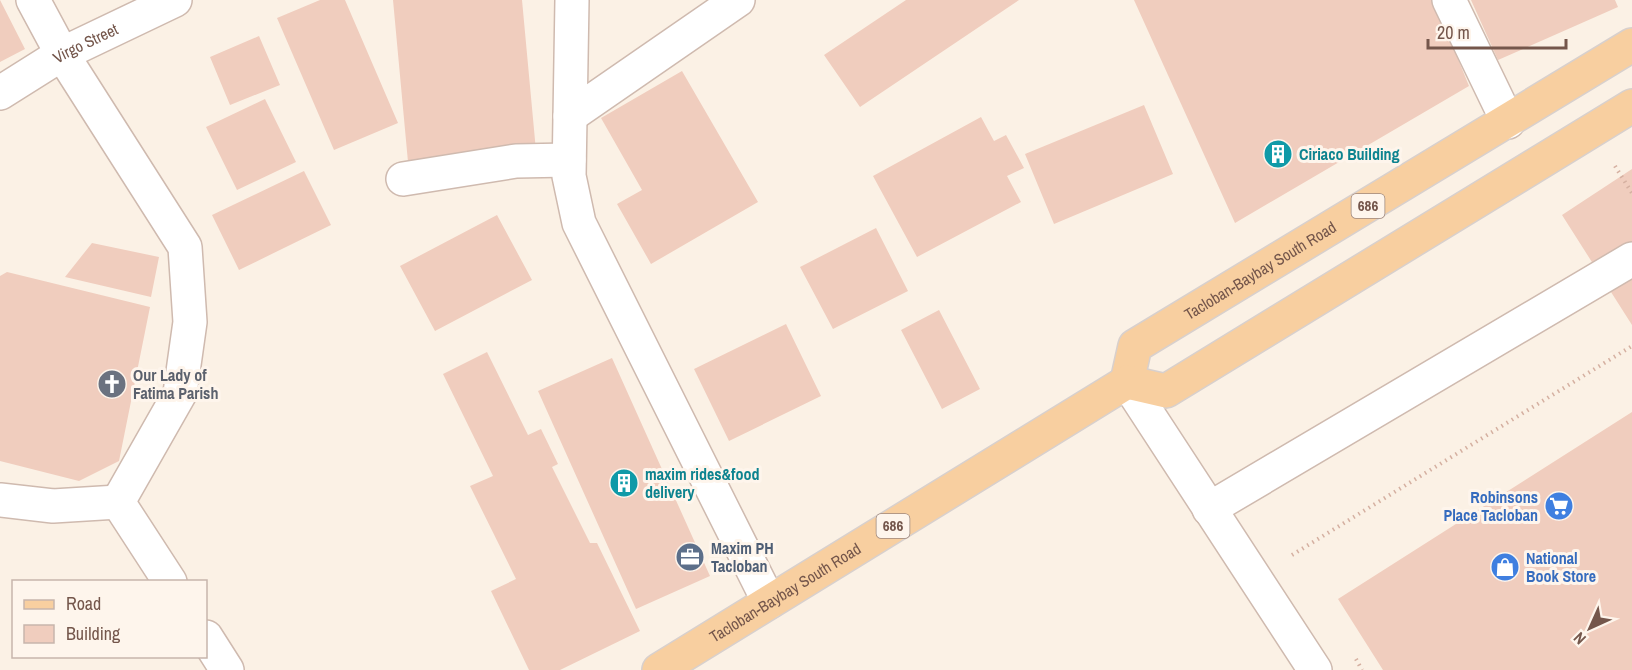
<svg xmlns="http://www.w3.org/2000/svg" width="1632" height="670" font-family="'Archivo Narrow',sans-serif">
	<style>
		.building { fill: #f0cdbe }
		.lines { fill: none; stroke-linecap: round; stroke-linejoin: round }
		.minor-casing { stroke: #cfbaaf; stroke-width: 36 }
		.major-casing { stroke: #d8d0cd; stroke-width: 36 }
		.path { stroke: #d5b0a1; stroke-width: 4; stroke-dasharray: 1.5 4.5; stroke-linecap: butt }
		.minor { stroke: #fff; stroke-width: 33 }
		.major { stroke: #f8cfa0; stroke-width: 33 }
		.labels { text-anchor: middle; stroke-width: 6; stroke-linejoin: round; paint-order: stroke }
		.shield { fill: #fef5ec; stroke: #9d867b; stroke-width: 1.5 }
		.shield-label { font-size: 15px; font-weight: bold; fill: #74564b }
		.street-label { font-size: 16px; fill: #74564b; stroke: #fef5ec }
		.culture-label { font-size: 16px; font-weight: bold; fill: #0d838f; stroke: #fef5ec; text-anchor: start }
		.worship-label { font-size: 16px; font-weight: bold; fill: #5b616d; stroke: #fef5ec; text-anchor: start }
		.shop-label { font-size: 16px; font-weight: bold; fill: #366cbe; stroke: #fef5ec; text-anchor: end }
		.service-label { font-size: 16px; font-weight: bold; fill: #4e5e75; stroke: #fef5ec; text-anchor: start }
	</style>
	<rect width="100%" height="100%" fill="#fbf1e5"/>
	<!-- building -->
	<path class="building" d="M0,0L25,49L0,62Z
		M320,0H345L398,123L334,150L277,18Z
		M393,0H522L536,151L408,162Z
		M906,0H1019L860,107L824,55Z
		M1134,0H1434L1469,86L1235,223Z
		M1471,0H1615L1618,7L1498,60Z
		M259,36L280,85L230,105L210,57Z
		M682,71L758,202L651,264L617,204L642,190L601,118Z
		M265,99L296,162L237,190L206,127Z
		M1144,105L1173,174L1054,224L1025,154Z
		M981,117L994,141L1006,135L1024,168L1007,176L1021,202L917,257L873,176Z
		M1632,169V325L1562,215Z
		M304,171L331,225L239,270L212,215Z
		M497,215L532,280L435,331L400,266Z
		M876,228L908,291L833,329L800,267Z
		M92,243L159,257L151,297L65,277Z
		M7,272L150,307L119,461L79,481L0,461V276Z
		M939,310L980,389L942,409L901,330Z
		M786,324L821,396L729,441L694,369Z
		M487,352L528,435L541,429L558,464L552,467L590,543H597L640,631L560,670H529L491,591L516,579L470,486L493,476L443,374Z
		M612,358L710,576L636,609L538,391Z
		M1632,412V670H1383L1338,599Z"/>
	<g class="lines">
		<!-- minor casing -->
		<g class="minor-casing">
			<g id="minor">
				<path d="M33,0L62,54L185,247L190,322L180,393L118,502L170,582"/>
				<path d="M572,0L569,176L579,223L769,602"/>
				<path d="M1449,0L1508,122"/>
				<path id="s1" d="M0,93L62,54L175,0"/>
				<path d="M570,116L738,0"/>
				<path d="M403,179L516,161L569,160"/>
				<path d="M1127,382L1315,670"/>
				<path d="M0,500L53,506L118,502"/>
				<path d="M1209,509L1632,259"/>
				<path d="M206,637L227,670"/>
			</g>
		</g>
		<!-- major casing -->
		<g class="major-casing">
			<g id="major">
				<path id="s2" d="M1127,382L1135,346L1632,45"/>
				<path id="s3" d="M659,670L1127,382L1166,391L1632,106"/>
			</g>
		</g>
		<!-- path -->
		<path class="path" d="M1615,166L1632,193
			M1292,555L1632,346
			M1356,659L1362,670"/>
		<!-- minor -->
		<use href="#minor" class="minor"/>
		<!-- major -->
		<use href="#major" class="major"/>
	</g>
	<!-- icons -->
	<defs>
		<g id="building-disc" transform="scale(1.5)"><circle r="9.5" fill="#0f9aa8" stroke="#fef5ec"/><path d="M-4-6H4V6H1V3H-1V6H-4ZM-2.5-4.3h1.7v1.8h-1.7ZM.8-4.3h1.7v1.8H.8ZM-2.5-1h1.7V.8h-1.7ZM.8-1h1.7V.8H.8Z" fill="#fff"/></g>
		<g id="church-disc" transform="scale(1.5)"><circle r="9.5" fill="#6b7280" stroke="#fef5ec"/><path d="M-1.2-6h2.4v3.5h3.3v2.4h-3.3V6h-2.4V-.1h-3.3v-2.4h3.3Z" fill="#fff"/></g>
		<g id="supermarket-disc" transform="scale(1.5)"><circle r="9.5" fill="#3f7fe0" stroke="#fef5ec"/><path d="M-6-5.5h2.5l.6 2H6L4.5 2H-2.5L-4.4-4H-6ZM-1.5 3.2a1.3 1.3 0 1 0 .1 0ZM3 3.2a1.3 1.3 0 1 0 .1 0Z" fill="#fff"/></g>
		<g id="office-disc" transform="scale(1.5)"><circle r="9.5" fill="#5c6f8a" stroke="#fef5ec"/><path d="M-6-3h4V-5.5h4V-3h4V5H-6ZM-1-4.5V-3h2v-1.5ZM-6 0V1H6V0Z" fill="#fff"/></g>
		<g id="shop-disc" transform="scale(1.5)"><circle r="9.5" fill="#3f7fe0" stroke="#fef5ec"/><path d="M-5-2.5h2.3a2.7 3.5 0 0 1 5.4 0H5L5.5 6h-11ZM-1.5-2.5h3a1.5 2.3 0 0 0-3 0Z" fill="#fff"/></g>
	</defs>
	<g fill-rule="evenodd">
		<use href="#building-disc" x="1278" y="154"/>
		<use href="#church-disc" x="112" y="384"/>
		<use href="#building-disc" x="624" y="483"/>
		<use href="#supermarket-disc" x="1559" y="506"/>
		<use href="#office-disc" x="690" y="557"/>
		<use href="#shop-disc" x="1505" y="567"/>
	</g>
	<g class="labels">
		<!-- shield labels -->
		<g class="shield">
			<rect x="1351.5" y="194" width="33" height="24" rx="4.5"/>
			<rect x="876.5" y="514" width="33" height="24" rx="4.5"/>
		</g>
		<g class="shield-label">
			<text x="1368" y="211">686</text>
			<text x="893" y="531">686</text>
		</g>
		<!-- street labels -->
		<g class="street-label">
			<text dy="6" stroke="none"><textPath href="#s1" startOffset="99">Virgo Street</textPath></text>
			<text dy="6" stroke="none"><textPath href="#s2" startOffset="183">Tacloban-Baybay South Road</textPath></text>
			<text dy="6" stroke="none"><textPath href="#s3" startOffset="148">Tacloban-Baybay South Road</textPath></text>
		</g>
		<!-- culture labels -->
		<g class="culture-label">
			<text x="1299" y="160">Ciriaco Building</text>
			<text x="645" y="480">maxim rides&amp;food<tspan x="645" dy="18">delivery</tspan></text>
		</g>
		<!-- worship labels -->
		<g class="worship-label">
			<text x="133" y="381">Our Lady of<tspan x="133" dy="18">Fatima Parish</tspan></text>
		</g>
		<!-- shop labels -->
		<g class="shop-label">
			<text x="1538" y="503">Robinsons<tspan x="1538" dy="18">Place Tacloban</tspan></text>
			<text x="1526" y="564" text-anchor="start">National<tspan x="1526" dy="18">Book Store</tspan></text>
		</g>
		<!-- service labels -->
		<g class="service-label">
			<text x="711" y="554">Maxim PH<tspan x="711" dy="18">Tacloban</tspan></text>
		</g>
	</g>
	<!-- legend -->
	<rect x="12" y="580" width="195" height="78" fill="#fef5ec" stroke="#c7b5ac" stroke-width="1.5"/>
	<rect x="24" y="600" width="30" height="9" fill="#f8cfa0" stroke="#c7b5ac" stroke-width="1.5"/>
	<text x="66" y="610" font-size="18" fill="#74564b">Road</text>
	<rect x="24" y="625" width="30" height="18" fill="#f0cdbe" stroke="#c7b5ac" stroke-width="1.5"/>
	<text x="66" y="640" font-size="18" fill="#74564b">Building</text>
	<!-- north arrow -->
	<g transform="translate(1590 628) rotate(225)" stroke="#fef5ec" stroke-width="4.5" paint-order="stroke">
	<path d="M0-4.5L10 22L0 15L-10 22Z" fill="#74564b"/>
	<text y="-9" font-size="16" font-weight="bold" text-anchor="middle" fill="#74564b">N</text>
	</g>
	<!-- scale -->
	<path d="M1428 39v9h138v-9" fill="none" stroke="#74564b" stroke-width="3"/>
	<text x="1437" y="39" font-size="18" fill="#74564b" stroke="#fef5ec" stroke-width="4.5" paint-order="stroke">20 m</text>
</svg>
